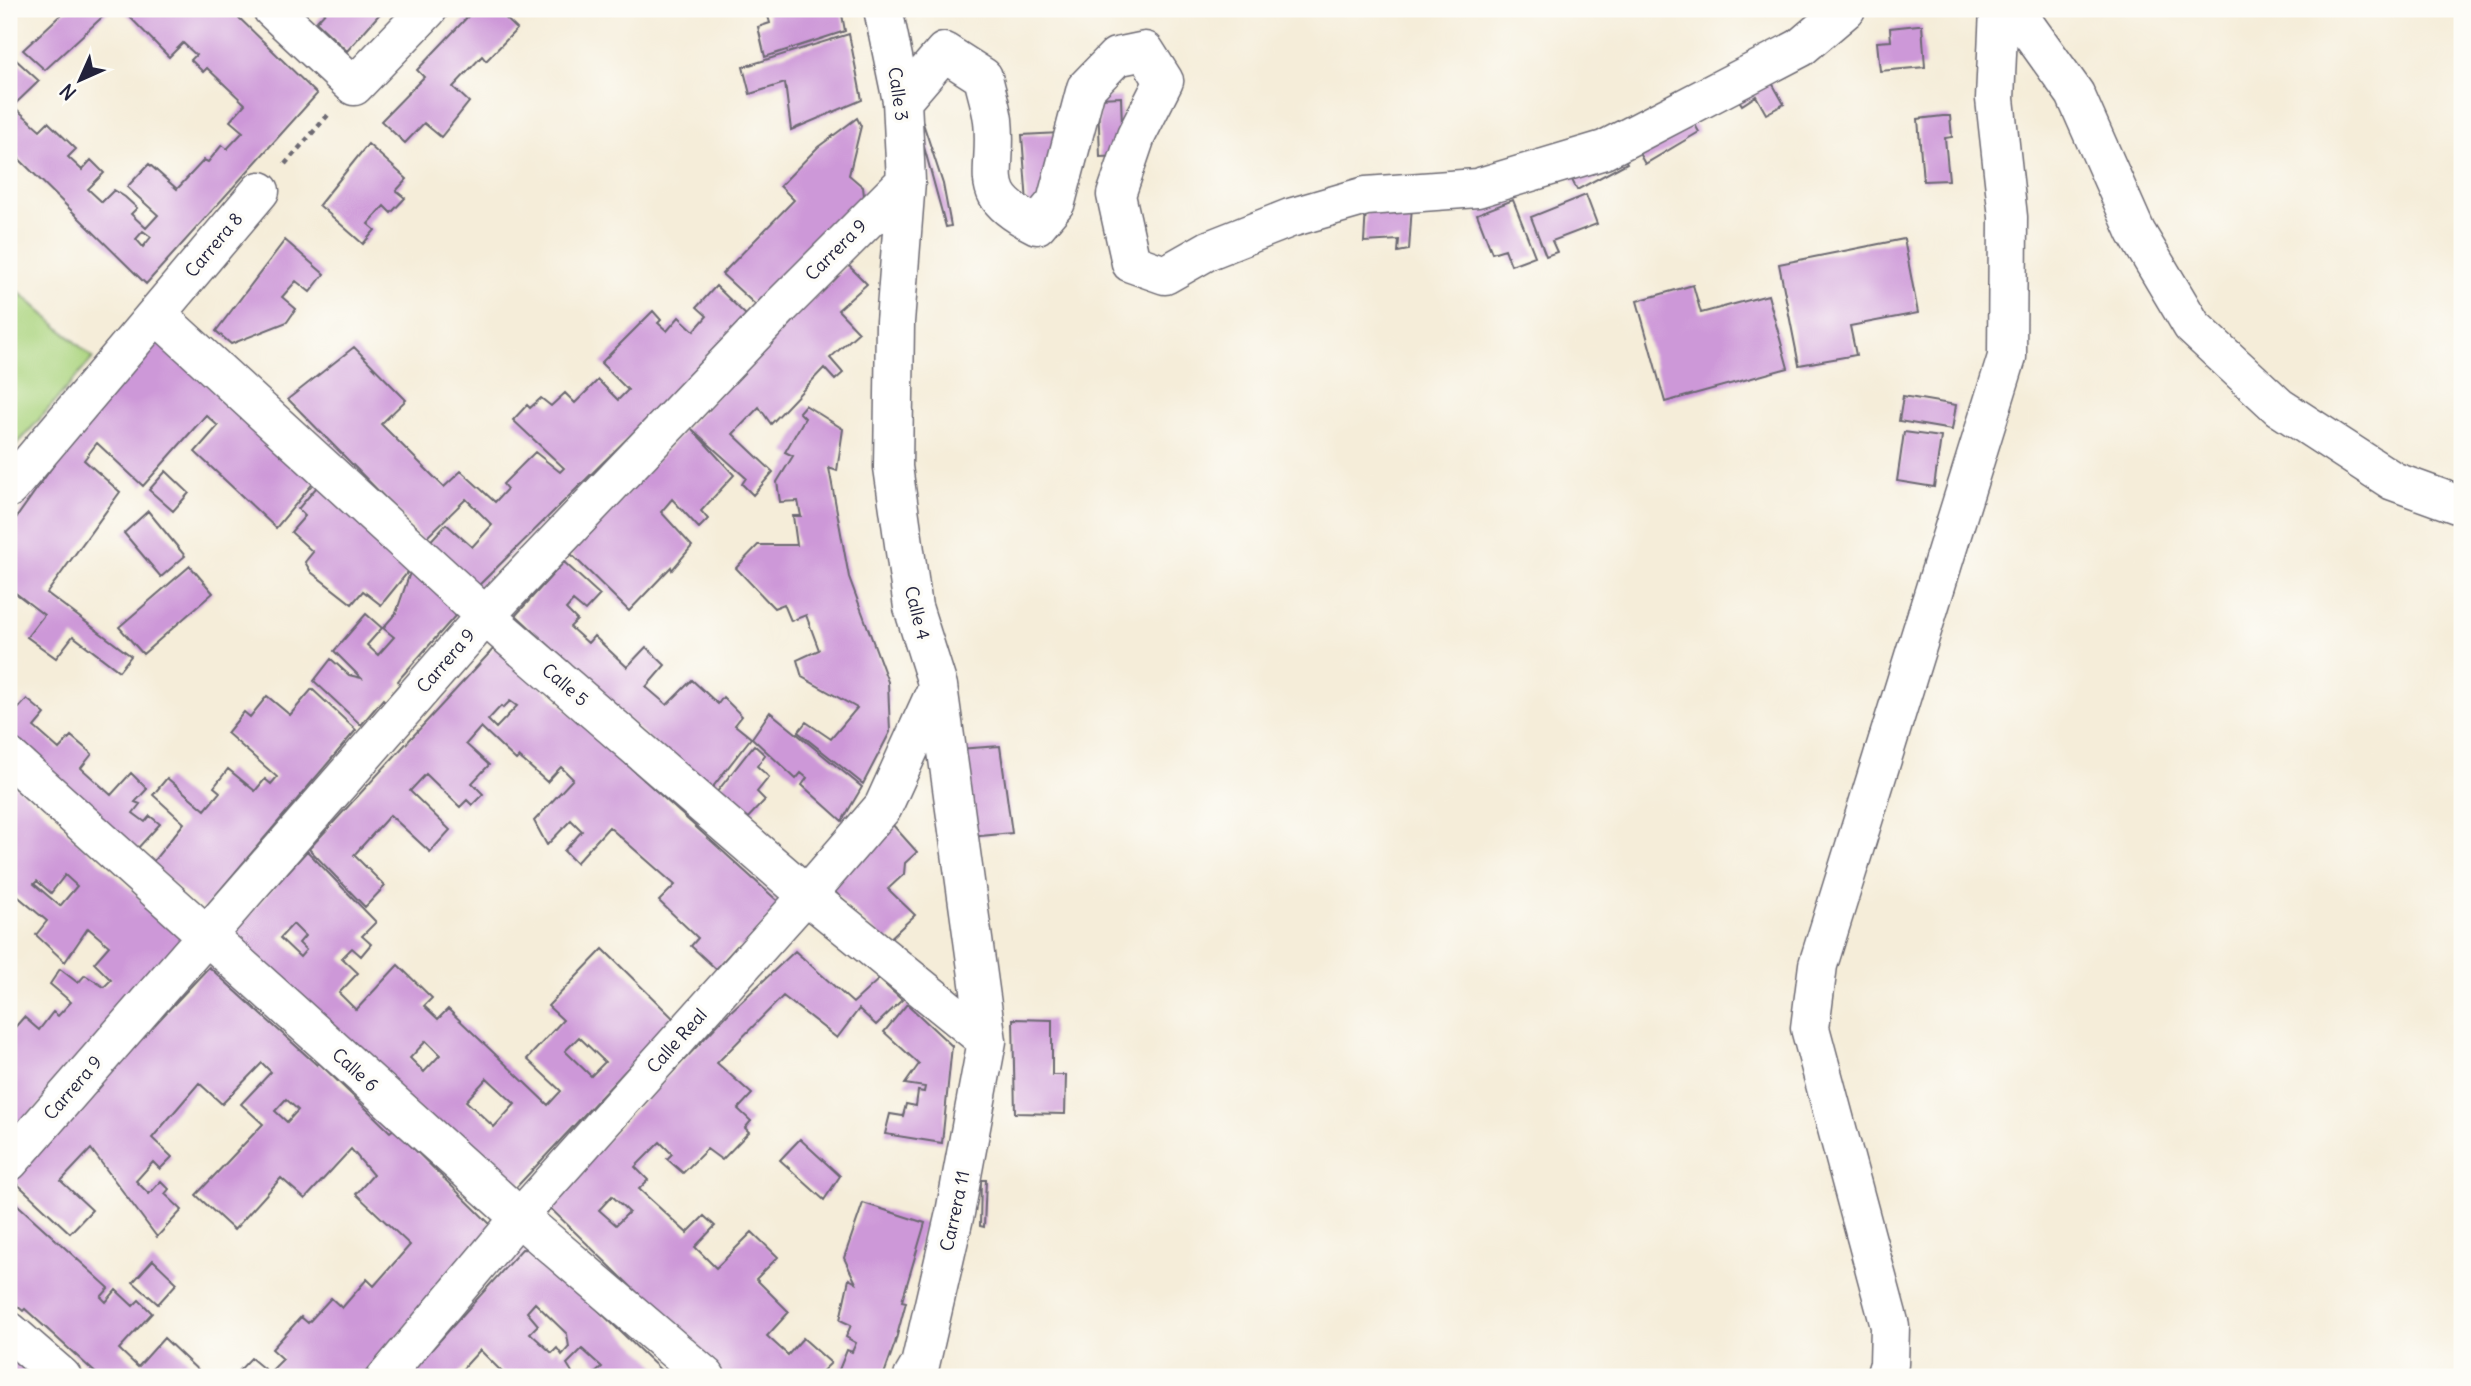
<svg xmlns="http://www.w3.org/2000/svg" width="2471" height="1386" font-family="Delius,sans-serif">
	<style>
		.green { fill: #abd47f; stroke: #667b5d; stroke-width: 2 }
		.building { fill: #cd98d8; fill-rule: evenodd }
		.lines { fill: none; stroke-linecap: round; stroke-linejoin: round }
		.pedestrian-casing { stroke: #6c6972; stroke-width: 38 }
		.minor-casing { stroke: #6c6972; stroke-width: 41 }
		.path { stroke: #6c6972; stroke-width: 4.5; stroke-dasharray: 5 5; stroke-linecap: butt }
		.pedestrian { stroke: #fff; stroke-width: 35 }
		.minor { stroke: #fff; stroke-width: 38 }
		.labels { text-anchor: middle; stroke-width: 7; stroke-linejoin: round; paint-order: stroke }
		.street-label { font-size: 18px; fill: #22223b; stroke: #fdfcf7 }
	</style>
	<rect width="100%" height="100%" fill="#fdfcf7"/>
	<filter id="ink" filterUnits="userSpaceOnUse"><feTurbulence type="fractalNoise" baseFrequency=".0143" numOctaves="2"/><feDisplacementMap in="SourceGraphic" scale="14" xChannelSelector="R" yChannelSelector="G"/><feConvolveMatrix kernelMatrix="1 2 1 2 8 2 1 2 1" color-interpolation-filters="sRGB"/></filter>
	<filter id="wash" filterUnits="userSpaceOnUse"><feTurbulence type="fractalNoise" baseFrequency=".00686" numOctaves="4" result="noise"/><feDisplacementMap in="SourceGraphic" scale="28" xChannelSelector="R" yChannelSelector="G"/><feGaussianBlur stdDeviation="1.57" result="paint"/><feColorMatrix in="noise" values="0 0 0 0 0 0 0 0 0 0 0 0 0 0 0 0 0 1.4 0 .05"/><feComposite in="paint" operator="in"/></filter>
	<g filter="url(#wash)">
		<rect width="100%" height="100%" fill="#f5edd9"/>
		<!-- green -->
		<path class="green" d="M9,283L93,358L9,454Z"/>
		<g id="blocks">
			<!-- building -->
			<path class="building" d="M67,9H111L45,70L23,50Z
				M122,9H230L317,94L146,284L9,149V65L15,59L39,81L13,106L40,130L48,122L76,149L68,157L82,170L91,160L104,173L88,189L102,202L114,190L125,197L137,208L131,214L146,228L158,215L127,187L149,164L177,189L204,160L208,162L222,145L227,149L243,132L230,121L245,104L207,68L203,72L191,60L196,55L183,43L169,57ZM143,231L151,237L143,247L136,239Z
				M328,9H384L347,51L316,22Z
				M475,9H496L517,29L486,61L482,56L453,87L469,102L441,137L424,123L405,143L381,121L424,77L417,70Z
				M766,9H841L845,31L765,57L758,27L770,23Z
				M1918,25H1922L1925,67L1880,71L1877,42L1891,41L1890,28Z
				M849,34L862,100L791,130L785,83L750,94L743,67Z
				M1771,81L1784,104L1766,114L1756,96L1742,105L1734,92Z
				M1121,97L1123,156L1100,157L1098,98Z
				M1688,112L1699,132L1645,164L1634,144Z
				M1943,116H1950L1952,137L1945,138L1949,180L1923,181L1918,119Z
				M857,118L861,126L849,175L863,187L864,196L759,308L722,274L794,200L780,186L818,147Z
				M922,120L943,184L951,226L946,227L917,121Z
				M1060,133L1073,211L1046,212L1029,231L1022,135Z
				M368,144L407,179L396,191L405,198L391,213L384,206L368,224L375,230L363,244L319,205Z
				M1619,147L1627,163L1577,190L1569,174Z
				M1586,195L1597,224L1552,241L1557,252L1546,256L1531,217Z
				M1513,200L1535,256L1511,265L1505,249L1492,253L1477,214Z
				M1412,205L1409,250L1398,252L1399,240L1364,242L1366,208Z
				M1904,239L1918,313L1850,326L1856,355L1799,365L1779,264Z
				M285,240L324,274L310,292L296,281L282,297L296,309L287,322L231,344L216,331Z
				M848,265L867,284L838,310L859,332L830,358L843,373L835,380L824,368L771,424L759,407L733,434L773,472L753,495L742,484L746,478L692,429L734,475L701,511L708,519L699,528L672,499L661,512L692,546L672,570L671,567L629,611L571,554L767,341Z
				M1693,285L1701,313L1768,295L1788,368L1665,402L1637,301Z
				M716,286L749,318L473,591L426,546L446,524L472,547L492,525L466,499L422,542L410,523L288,399L354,347L406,400L381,424L444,487L461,471L495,502L507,489L503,484L535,452L560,472L564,468L513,420L527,405L530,408L541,398L551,406L565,393L575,403L598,380L618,400L628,390L601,363L653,311L661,320L658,323L667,331L679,317L694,331L707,316L697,307Z
				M157,339L315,481L276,528L195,452L218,426L206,415L143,486L97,443L84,460L120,492L47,593L131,656L119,671L73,636L56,658L27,637L44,615L9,588V579L14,572L9,569V528L80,428Z
				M1903,396L1956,405L1952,430L1899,421Z
				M805,405L843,429L837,471L829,468L849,577L888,682L890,732L863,784L798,732L806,722L831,739L857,708L802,677L797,660L819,650L806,615L791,621L784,604L774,608L736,568L758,545H797L793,516H801L798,501L780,502L777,482L793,456L785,452L805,418L799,412Z
				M1904,432L1941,437L1934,487L1897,481Z
				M166,471L189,493L173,511L149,490Z
				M322,481L463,607L402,676L398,681L400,684L385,701L383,699L361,725L314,681L331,659L349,675L361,678L334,651L366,614L382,628L367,645L378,655L394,637L383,628L396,613L412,567L381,605L363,591L352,604L311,572L305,562L313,552L291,532L305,516L298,509Z
				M148,511L185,556L161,577L124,533Z
				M564,562L600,595L585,611L573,601L566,609L577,620L570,627L588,643L594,636L627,667L646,647L665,665L646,687L667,705L692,680L718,704L723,697L742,716L735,725L751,738L708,793L516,615Z
				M190,566L213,593L143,654L119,627Z
				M496,646L781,904L742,949L738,945L716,969L691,946L698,938L659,901L675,885L609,827L576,863L564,851L582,831L571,820L547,845L534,821L573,779L561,767L547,782L519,757L516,760L481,727L466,744L489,765L472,783L483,794L472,805L467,800L460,807L426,774L410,791L450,830L430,852L390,815L354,855L385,886L365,907L309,849ZM510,701L517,706L496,728L488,720L501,706L503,708Z
				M312,689L356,730L204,909L151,864L184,823L153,795L167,778L205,810L220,792L214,787L228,769L255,791L265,779L271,784L277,777L227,733L244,712L250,717L267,696L290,715Z
				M27,699L45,714L34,727L59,749L71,736L92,754L81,768L111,795L131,773L147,789L135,802L140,804L133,813L145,822L150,816L160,824L136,850L9,741V704L16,711Z
				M770,712L862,787L842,821L802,785L807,778L801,773L796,779L752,738Z
				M754,745L765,755L757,766L769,777L757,792L765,800L742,824L713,797Z
				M1000,746L1012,833L970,837L958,749Z
				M9,780L185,939L18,1129L9,1119V1034L24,1017L39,1030L53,1012L58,1016L71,1002L50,984L60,969L78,983L85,975L104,987L111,980L94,963L109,946L88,928L65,962L36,935L47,921L9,889ZM65,875L77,886L60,906L34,884L37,881L51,893Z
				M892,824L917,852L905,863L904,874L888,889L915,915L886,942L827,884Z
				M307,851L376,922L362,936L371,944L361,956L352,948L342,958L358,973L339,993L356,1010L398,965L432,998L424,1006L438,1019L448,1009L548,1105L561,1091L527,1059L563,1020L548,1006L603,949L674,1019L509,1195L231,935ZM293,924L305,936L299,943L306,950L300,957L280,938ZM579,1037L605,1062L591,1076L565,1051ZM426,1041L440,1055L424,1072L410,1058ZM487,1078L515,1104L494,1127L466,1101Z
				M795,951L853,1003L879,979L902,1000L876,1025L859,1009L837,1038L783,996L717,1063L752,1094L738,1109L751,1121L745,1128L749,1132L722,1160L707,1149L683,1173L667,1159L672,1154L660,1142L635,1167L648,1180L639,1189L687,1233L704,1216L715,1226L695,1247L716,1268L752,1232L778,1257L756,1279L789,1312L767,1336L788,1355L803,1338L831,1363L816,1377H724L546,1204L727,1015ZM612,1196L629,1212L616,1225L599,1210Z
				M209,967L317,1065L319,1063L390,1132L394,1129L495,1229L361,1377H233L251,1358L269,1373L283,1359L272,1349L301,1317L308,1323L331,1298L342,1308L367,1279L374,1286L410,1245L356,1194L373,1175L351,1149L305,1199L281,1178L234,1230L196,1195L263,1124L241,1104L271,1072L262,1063L222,1104L199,1083L152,1138L172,1157L160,1169L153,1162L136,1181L149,1194L161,1181L169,1189L165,1194L182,1210L157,1237L91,1149L61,1181L92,1210L70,1233L11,1178ZM286,1099L298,1110L287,1122L275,1111Z
				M907,1004L952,1046L942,1143L885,1134L890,1114L903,1116L906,1104L916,1106L918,1091L924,1092L925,1087L905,1084L919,1064L884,1032Z
				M1013,1019L1052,1020V1075H1066L1065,1114L1015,1113Z
				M800,1139L840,1176L824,1200L780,1160Z
				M981,1180H986L984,1227L980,1226Z
				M9,1197L109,1288L101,1297L106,1302L116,1290L133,1306L139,1300L152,1313L119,1349L138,1367L164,1338L205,1377H100L25,1309L23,1311L9,1299Z
				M863,1203L925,1223L902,1301L906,1302L895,1343L883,1377H836L847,1350L852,1352L856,1343L846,1337L851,1325L840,1320L849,1279L856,1283L844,1258Z
				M522,1249L535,1250L666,1375L591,1377L602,1367L582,1349L567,1364L572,1372L567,1377H501L504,1374L480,1350L458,1374L461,1377H407ZM535,1303L567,1334L569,1347L562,1355L557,1348L552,1353L530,1333L538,1325L527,1312Z
				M153,1260L177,1283L158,1304L133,1282Z
				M9,1347L41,1377H9Z"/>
		</g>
	</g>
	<g filter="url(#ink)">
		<use href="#blocks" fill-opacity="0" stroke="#6c6972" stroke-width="2"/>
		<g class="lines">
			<!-- pedestrian casing -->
			<g class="pedestrian-casing">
				<path id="pedestrian" d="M385,1377L519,1217L807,895"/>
			</g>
			<!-- minor casing -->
			<g class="minor-casing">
				<path id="minor" d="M272,9L354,86L428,9
					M883,9L902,101L906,181L895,322L893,467L913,607L938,686L987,1041L955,1213L920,1365L913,1377
					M2014,9L2075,94L2136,232L2192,326L2279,407L2393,481L2462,506
					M902,101L944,52L983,77C986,91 991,106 993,120C999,177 973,194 1037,225L1056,202L1086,88L1116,57L1145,51L1164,81L1136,136L1116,195L1131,263L1165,275L1209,250L1290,218L1366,196L1477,188L1604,150L1800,48L1846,9
					M156,314L485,616L807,895L987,1041
					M9,488L260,191
					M9,757L519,1217L706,1377
					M807,895L883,807L938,686
					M9,1162L485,616L782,305L906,181
					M9,1331L62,1377
					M1885,1377L1889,1364L1890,1326L1810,1028L1818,965L2007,357L2008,217L1995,99L1999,9"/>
			</g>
			<!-- path -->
			<path class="path" d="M285,164L328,115"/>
			<!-- pedestrian -->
			<use href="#pedestrian" class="pedestrian"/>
			<!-- minor -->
			<use href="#minor" class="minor"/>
		</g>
	</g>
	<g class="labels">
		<!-- street labels -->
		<g class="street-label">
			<text transform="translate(898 94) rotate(82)" y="6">Calle 3</text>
			<text transform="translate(214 245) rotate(-50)" y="6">Carrera 8</text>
			<text transform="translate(836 250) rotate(-45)" y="6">Carrera 9</text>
			<text transform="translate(917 613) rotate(76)" y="6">Calle 4</text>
			<text transform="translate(446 661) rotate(-49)" y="6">Carrera 9</text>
			<text transform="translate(565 685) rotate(41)" y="6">Calle 5</text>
			<text transform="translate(677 1041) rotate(-48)" y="6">Calle Real</text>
			<text transform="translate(355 1070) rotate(42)" y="6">Calle 6</text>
			<text transform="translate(73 1088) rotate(-49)" y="6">Carrera 9</text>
			<text transform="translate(955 1211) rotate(-78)" y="6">Carrera 11</text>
		</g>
	</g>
	<!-- margin -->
	<rect width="2471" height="1386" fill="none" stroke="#fdfcf7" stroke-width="35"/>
	<!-- north arrow -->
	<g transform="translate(80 80) rotate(225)" stroke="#fdfcf7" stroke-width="5" paint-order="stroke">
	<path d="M0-5L12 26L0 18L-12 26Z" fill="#22223b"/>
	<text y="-10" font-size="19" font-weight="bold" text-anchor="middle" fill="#22223b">N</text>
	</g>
</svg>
